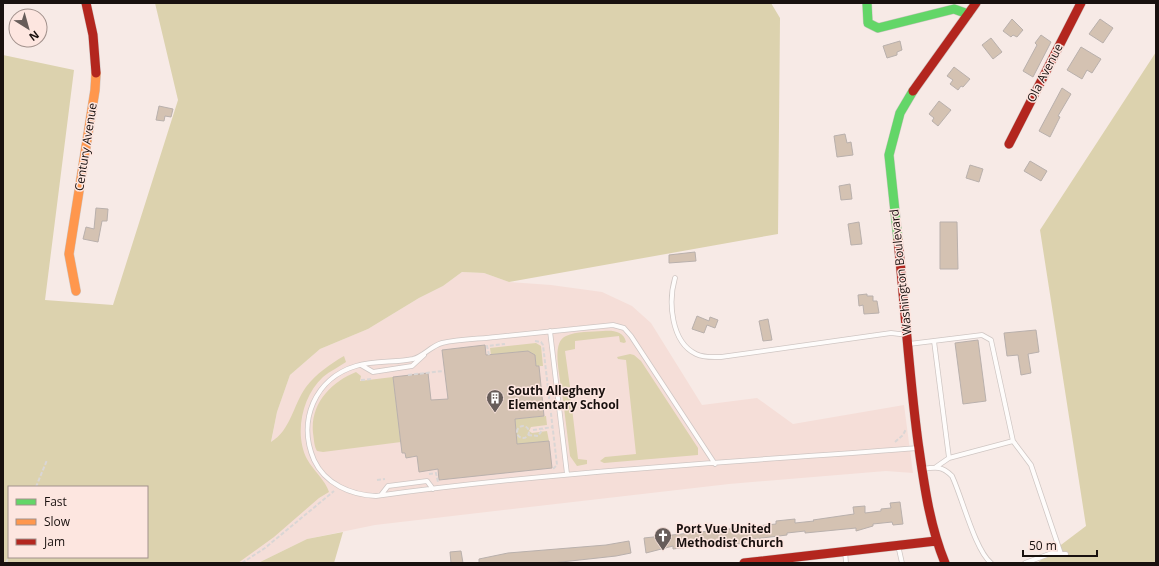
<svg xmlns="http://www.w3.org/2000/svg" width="1159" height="566" font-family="'Open Sans',sans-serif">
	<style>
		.built { fill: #f5ded8 }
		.green { fill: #dcd2ae; fill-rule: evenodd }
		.building { fill: #d4c2b2; stroke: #b9b0ac }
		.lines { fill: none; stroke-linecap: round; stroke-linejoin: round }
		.lane-casing { stroke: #cfc6c3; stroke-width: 5.5 }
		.fast-casing { stroke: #cfc6c3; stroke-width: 10 }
		.slow-casing { stroke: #cfc6c3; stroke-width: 10 }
		.jam-casing { stroke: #cfc6c3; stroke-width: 10 }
		.path { stroke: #dad6d5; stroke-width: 2; stroke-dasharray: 4 2; stroke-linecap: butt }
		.lane { stroke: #fefcfb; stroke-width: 4 }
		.fast { stroke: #63d668; stroke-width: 9 }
		.slow { stroke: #ff974d; stroke-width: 9 }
		.jam { stroke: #b3261e; stroke-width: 9 }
		.labels { text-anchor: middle; stroke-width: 3; stroke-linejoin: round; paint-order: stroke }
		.street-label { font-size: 12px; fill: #19110f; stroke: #fde6e0 }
		.poi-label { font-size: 12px; font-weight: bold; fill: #19110f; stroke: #fde6e0; text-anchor: start }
	</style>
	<rect width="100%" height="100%" fill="#f7eae6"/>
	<!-- built -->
	<path class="built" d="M462,272L484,273L509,282L551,285L602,292L632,306L651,323L702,405L757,398L793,424L904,405L913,473L886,471L729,484L375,525L307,539L258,563H214L271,443L277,412L290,375L320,349L368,329L419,298L443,286Z"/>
	<!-- green -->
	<path class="green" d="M155,3H771L780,18L778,234L509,282L484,273L462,272L443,286L419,298L368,329L320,349L290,375L277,412L271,442C291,430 293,405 306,387C316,374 330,364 344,356L346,362C339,367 330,371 323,377C302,396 294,434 307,459C313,470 326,481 329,492L319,498L274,537L238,563H3V55L74,70L45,300L113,305L178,100ZM9,487H147V557H9Z
		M1156,52V563H1037L1086,526L1040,230Z
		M603,331C612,330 624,331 626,342L624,343L620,342L619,336L575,341V349L565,351L570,387L561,388C560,375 551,342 566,336C576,331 592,332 603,331Z
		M536,343L541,346L543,366H536L535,355L528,351L491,355L490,348Z
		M630,354L634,355L641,361L698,448V455L604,463L600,461L605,457L636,454L626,360L618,359L617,357Z
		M356,372L361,376L360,381L393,377L401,442L323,452L317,451C314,446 314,439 313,433C310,404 331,382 356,372Z
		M570,391L578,459L587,460V464L577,466L570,456L562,392Z
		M546,416L547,425L531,427L529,431L532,433L547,431L549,441L511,445L510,435L516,434L515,419Z
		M343,532L334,563H258L307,539Z"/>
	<!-- building -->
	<path class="building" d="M1012,19L1023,30L1017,37L1013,35L1011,37L1003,31Z
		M1100,19L1113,28L1103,43L1089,34Z
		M1041,35L1051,42L1033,77L1023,71L1037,45L1035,43Z
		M991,38L1002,52L993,59L982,45Z
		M900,41L902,50L897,52V55L887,58L883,46Z
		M1081,47L1101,59L1092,73L1087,70L1082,79L1067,70Z
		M954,67L970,79L963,87L961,86L958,90L950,84L953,80L947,76Z
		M1062,88L1071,94L1058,116L1060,117L1050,137L1039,131Z
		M939,101L951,110L938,126L932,121L934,118L929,114Z
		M159,106L173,109L171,117L165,116L164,121L156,120Z
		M845,134L847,143L851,142L853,155L837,157L834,136Z
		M1030,161L1047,171L1041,181L1024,171Z
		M970,165L983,169L979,182L966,178Z
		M850,184L852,199L841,200L839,186Z
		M96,208L108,209L107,221H102L98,242L83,239L86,227L94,229Z
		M859,222L862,244L851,245L848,224Z
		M940,222H957L958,269H940Z
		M695,252L696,261L669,263V255Z
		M867,294V296H873V301H877L879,313L864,314L863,305L859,306L858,295Z
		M697,316L709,321L710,317L718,320L715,328L707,325L704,333L692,329Z
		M768,319L772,340L763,341L759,321Z
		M1036,330L1039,352L1028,354L1031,373L1021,375L1018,355L1007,356L1004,333Z
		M978,340L986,401L963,404L955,343Z
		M485,345L486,355L528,351L535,355L536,366H539L544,416L515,419L517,444L549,441L552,468L439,480L438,469L419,472L417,456L406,458L405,453H402L393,377L428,373L431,400L448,399L442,350Z
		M900,502L903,524L893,525L892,522L873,524V526L856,531V528L805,533V531L787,533V535L745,540V543L736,544L735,541L673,549V546L646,553L644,538L776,524V521L795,519V523L814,521L813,520L854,514L853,507L865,506V513L881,511V509L891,508L890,503Z
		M629,541L631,553L616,556L552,563H479V559L508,553L606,545Z
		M461,551L463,563H451L450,552Z"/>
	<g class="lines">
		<!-- lane casing -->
		<g class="lane-casing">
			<path id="lane" d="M675,278C668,302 671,342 696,354C704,358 713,357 721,357L891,333L908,335
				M550,331L567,474
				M934,341L949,458
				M909,344L982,335L991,340L1013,441L1031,465L1061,554
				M361,365L373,372L412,366L424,355
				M715,464L631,336L624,328L613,325C574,329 535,333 496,337C479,339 460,339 442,343C431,346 424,356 413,359C395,363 375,360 356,366C315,378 297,421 314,460C325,484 351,495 376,496C556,471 737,462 919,448
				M936,467L949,458L1013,441
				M922,469C936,467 942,466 952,476C962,497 975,550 991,563
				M381,495L388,486L427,481L433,489
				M898,545L902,563
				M845,551L846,563
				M1025,563L1052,553L1066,554"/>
		</g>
		<!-- fast casing -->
		<g class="fast-casing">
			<path id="fast" d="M867,3L868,23L878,28L954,9L968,14
				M898,240L889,155L900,113L913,91"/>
		</g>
		<!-- slow casing -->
		<g class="slow-casing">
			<path id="slow" d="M76,291L69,254L95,90L96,73"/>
		</g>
		<!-- jam casing -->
		<g class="jam-casing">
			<path id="jam" d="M86,3L93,35L96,73
				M913,91L976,3
				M1009,144L1081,3
				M898,240C905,307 909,375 918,442C924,483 929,524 945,563
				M744,563L936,541"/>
		</g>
		<!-- path -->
		<path class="path" d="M535,341L541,342L543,345L557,465L553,469
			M489,355L487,346L505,344
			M408,375L443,371
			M361,380L372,379
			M563,390L570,389
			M517 432a6 6 0 1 1 12 0a6 6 0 1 1-12 0Z
			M533,430L553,427
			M528,435L538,436L543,429
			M895,442L903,435L906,429
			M429,474L436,473L438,482
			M377,480L385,479
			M36,487L47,460
			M6,563L9,556
			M242,563L265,548L334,491"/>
		<!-- lane -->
		<use href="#lane" class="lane"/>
		<!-- fast -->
		<use href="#fast" class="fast"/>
		<!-- slow -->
		<use href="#slow" class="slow"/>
		<!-- jam -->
		<use href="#jam" class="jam"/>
	</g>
	<!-- icons -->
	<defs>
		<g id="building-pin" transform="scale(0.9)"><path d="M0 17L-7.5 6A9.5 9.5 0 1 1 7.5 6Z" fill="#675d5a" stroke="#fde6e0"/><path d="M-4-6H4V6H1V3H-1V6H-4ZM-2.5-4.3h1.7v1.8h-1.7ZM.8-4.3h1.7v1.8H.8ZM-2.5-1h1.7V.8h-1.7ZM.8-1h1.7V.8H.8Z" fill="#fff"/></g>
		<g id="church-pin" transform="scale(0.9)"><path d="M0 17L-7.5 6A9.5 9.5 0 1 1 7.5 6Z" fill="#675d5a" stroke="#fde6e0"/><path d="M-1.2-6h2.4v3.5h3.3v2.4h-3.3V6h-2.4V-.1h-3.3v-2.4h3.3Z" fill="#fff"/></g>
	</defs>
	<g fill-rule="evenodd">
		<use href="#building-pin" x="495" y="398"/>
		<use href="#church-pin" x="663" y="536"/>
	</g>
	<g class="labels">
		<!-- street labels -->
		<g class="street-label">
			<text transform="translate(1045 73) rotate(-63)" y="4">Ola Avenue</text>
			<text transform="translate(86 147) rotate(-81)" y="4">Century Avenue</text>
			<text transform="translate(901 272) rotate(-96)" y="4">Washington Boulevard</text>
		</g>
		<!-- poi labels -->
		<g class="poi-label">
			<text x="508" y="395">South Allegheny<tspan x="508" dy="14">Elementary School</tspan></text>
			<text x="676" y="533">Port Vue United<tspan x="676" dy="14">Methodist Church</tspan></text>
		</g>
	</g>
	<!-- border -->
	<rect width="1159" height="566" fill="none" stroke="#19110f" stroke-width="8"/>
	<!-- legend -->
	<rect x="8" y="486" width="140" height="72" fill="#fde6e0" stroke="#a2918c"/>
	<rect x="16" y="499" width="20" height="6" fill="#63d668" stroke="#a2918c"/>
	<text x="44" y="506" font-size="12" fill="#19110f">Fast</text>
	<rect x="16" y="519" width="20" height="6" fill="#ff974d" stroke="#a2918c"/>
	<text x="44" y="526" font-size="12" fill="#19110f">Slow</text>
	<rect x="16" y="539" width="20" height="6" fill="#b3261e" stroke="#a2918c"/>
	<text x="44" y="546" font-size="12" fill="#19110f">Jam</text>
	<!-- north arrow -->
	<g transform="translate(28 28) rotate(143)"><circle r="19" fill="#fde6e0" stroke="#a2918c"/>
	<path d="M0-3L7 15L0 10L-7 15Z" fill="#675d5a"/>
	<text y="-6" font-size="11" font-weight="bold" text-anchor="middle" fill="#19110f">N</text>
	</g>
	<!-- scale -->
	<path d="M1023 550v6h74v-6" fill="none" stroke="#19110f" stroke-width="2"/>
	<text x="1029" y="550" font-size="12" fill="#19110f" stroke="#fde6e0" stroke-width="3" paint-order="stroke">50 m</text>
</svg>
